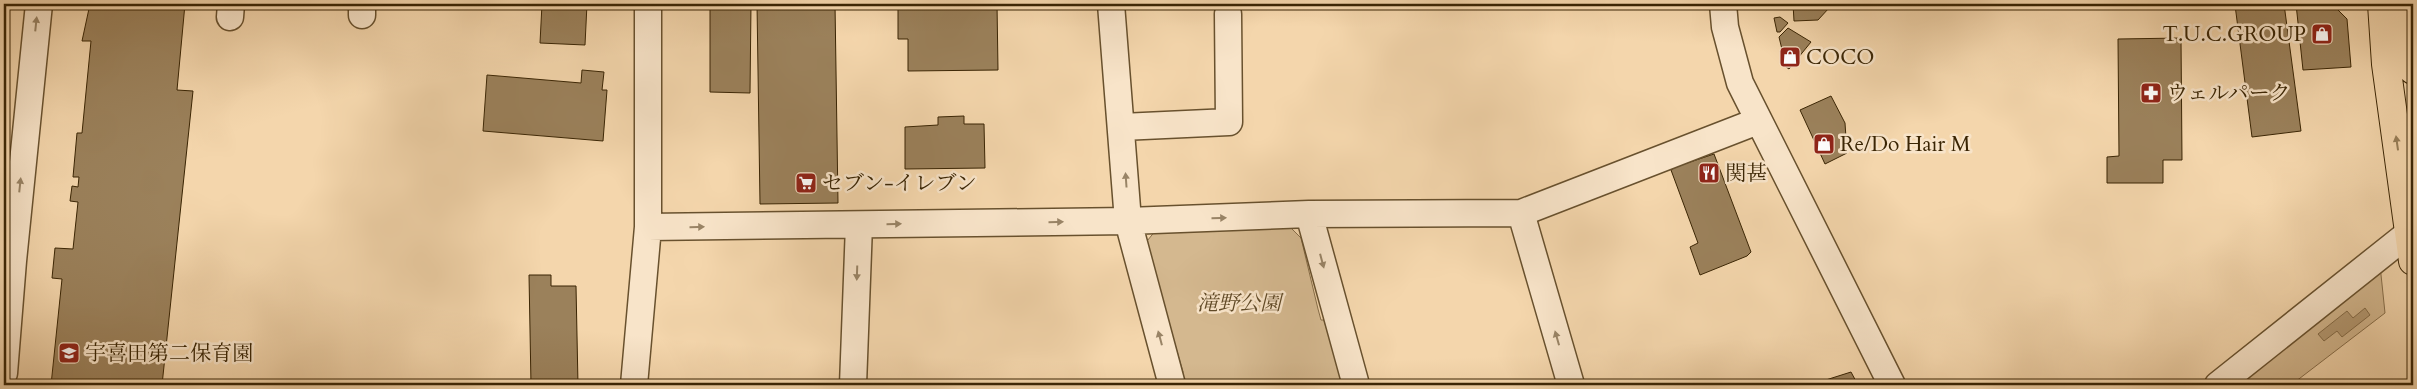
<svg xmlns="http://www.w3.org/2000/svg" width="2417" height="389" font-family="Cardo,'Noto Serif JP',serif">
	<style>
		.green { fill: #d4b88f; stroke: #876e4a }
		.water { fill: #b59a73; stroke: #846b47 }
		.building { fill: #9b815b; stroke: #3a2504 }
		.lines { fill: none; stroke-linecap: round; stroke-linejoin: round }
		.minor-casing { stroke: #68512e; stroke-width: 29 }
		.major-casing { stroke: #3a2504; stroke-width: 30 }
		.minor { stroke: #f8e4c9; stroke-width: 26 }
		.major { stroke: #f4d6ac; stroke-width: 28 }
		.oneway { fill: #998466 }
		.oneway2 { fill: #977e58 }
		.labels { text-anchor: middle; stroke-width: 5; stroke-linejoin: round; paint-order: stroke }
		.poi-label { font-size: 21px; fill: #3a2504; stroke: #f8e4c9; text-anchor: start }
		.park-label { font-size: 21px; font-style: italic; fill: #604a27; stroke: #f8e4c9 }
	</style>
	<rect width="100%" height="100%" fill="#f4d6ac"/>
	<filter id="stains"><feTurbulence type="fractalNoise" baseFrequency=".004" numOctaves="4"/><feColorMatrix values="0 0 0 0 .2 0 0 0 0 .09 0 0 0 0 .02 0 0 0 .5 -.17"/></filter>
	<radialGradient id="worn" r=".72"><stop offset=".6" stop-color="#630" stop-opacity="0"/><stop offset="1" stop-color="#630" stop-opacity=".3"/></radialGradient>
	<!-- green -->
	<path class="green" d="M1289,226L1301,238L1318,309L1321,320H1324L1343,385H1178L1183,372L1163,303L1143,246L1156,230Z
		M2380,265L2385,313L2291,385H2227Z"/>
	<!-- water -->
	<path class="water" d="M2365,308L2370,315L2342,337L2337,331L2324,341L2318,334L2347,311L2353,318Z"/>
	<!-- building -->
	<path class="building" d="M90,4H185L177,90L193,91L162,385H51L62,279L52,278L55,248L73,249L78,202L70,201L72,186L78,187L79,177H73L77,133H82L91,41H82Z
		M542,4H587L585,45L540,43Z
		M710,4H751L750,93L710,92Z
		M757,4H835L838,203L760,204Z
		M898,4H997L998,70L908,71V39H898Z
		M1793,4H1829V8L1818,20L1794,21Z
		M2284,4L2301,131L2252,137L2235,5Z
		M2296,4H2332L2347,19L2351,67L2303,70Z
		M1780,17L1788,23L1780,32H1777L1774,18Z
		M1788,28L1811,42L1789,69L1782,64L1785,62L1779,37Z
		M2181,38L2182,160H2163V183H2107V157L2119,156L2118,39Z
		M582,70L604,72L602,90H607L603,141L483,131L487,75L581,83Z
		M1831,96L1845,123L1847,153L1825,164L1800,110Z
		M964,116V124H984L985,168L905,169V127L938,125V117Z
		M1714,154L1751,252L1747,256L1700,275L1690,247L1698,243L1671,170L1675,167Z
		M529,275H551V286H576L578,385H531Z
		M1851,372L1858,385H1810Z"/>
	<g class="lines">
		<!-- minor casing -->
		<g class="minor-casing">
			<path id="minor" d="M362,4V15
				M1111,4L1128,221L1172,385
				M1723,4L1725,27L1740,83L1892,385
				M230,17L231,4
				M1122,127L1229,122L1228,14
				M1521,213L1571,385
				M1309,214L1356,385
				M648,227L1128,221L1309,214L1521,213L1758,121
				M4,373L13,261L39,4
				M634,385L648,227V4
				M853,385L859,225
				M2218,385L2409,233"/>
		</g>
		<!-- major casing -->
		<g class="major-casing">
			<path id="major" d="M2382,4L2386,64L2413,261
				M2408,4L2413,70"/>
		</g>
		<!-- minor -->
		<use href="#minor" class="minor"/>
		<!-- major -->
		<use href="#major" class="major"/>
	</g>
	<!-- one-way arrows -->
	<defs><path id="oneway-solid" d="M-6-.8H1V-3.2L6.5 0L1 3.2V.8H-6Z" transform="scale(1.25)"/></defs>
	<g class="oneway">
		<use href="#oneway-solid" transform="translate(36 24) rotate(-84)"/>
		<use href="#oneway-solid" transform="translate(1126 180) rotate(-94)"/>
		<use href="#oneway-solid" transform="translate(20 185) rotate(-84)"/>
		<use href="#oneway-solid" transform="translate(1219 218) rotate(-2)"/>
		<use href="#oneway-solid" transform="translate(1056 222) rotate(-1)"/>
		<use href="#oneway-solid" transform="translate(894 224) rotate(-1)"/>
		<use href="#oneway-solid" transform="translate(697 227) rotate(-1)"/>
		<use href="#oneway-solid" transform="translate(1322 261) rotate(75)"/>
		<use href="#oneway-solid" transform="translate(857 273) rotate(92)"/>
		<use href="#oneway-solid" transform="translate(1160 338) rotate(-105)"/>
		<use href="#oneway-solid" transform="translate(1557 338) rotate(-106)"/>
	</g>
	<use class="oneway2" href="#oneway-solid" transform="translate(2397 143) rotate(-98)"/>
	<!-- icons -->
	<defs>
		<g id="shop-square" transform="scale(1.125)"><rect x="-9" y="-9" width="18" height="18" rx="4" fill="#8f2418" stroke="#f8e4c9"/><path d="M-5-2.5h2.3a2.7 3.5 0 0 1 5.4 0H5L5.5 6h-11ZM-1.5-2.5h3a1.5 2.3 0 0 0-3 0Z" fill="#fff"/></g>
		<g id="pharmacy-square" transform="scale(1.125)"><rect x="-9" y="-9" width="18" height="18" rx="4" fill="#8f2418" stroke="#f8e4c9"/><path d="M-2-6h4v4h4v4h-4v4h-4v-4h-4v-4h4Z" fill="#fff"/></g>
		<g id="restaurant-square" transform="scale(1.125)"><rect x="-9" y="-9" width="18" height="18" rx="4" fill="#8f2418" stroke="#f8e4c9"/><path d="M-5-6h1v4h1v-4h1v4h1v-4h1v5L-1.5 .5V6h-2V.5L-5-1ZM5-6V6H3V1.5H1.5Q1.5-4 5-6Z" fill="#fff"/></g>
		<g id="supermarket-square" transform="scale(1.125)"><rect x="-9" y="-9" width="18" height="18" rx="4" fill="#8f2418" stroke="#f8e4c9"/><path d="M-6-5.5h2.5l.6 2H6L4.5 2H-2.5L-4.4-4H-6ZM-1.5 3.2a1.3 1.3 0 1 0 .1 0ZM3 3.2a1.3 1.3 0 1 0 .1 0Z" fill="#fff"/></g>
		<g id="school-square" transform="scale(1.125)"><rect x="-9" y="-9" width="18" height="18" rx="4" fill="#8f2418" stroke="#f8e4c9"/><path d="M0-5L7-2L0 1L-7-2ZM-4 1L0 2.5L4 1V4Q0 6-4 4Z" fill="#fff"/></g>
	</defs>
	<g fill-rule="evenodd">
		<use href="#shop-square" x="2322" y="34"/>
		<use href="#shop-square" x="1790" y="57"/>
		<use href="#pharmacy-square" x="2151" y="93"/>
		<use href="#shop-square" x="1824" y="144"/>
		<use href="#restaurant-square" x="1709" y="173"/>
		<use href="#supermarket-square" x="806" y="183"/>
		<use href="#school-square" x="69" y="353"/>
	</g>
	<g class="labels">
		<!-- poi labels -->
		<g class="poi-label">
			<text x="2306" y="41" text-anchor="end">T.U.C.GROUP</text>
			<text x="1806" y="64">COCO</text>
			<text x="2167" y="100">ウェルパーク</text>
			<text x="1840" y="151">Re/Do Hair M</text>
			<text x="1725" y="180">関甚</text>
			<text x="822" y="190">セブン-イレブン</text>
			<text x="85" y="360">宇喜田第二保育園</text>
		</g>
		<!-- park labels -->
		<g class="park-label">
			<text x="1239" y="310">滝野公園</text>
		</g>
	</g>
	<!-- margin -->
	<rect width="2417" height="389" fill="none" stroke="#f4d6ac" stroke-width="20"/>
	<rect x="5" y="5" width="2407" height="379" fill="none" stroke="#3a2504" stroke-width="2.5"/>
	<rect x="10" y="10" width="2397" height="369" fill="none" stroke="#3a2504"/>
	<rect width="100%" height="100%" filter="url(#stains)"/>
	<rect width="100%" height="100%" fill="url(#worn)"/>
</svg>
